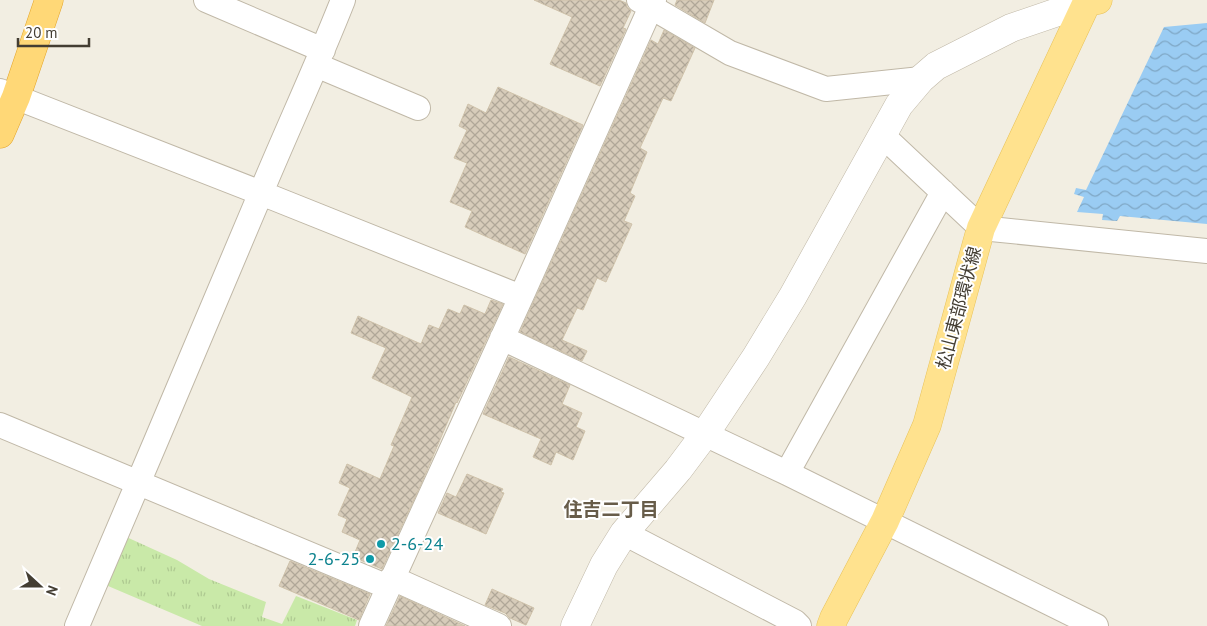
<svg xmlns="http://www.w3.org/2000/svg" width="1207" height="626" font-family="'PT Sans','Noto Sans JP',sans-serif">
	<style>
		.park { fill: url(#park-tufts) }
		.water { fill: url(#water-waves) }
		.building { fill: url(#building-cross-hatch); stroke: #cfc2aa }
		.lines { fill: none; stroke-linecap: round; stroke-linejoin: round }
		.minor-casing { stroke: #c0b8a7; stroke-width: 26 }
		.tertiary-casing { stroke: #c0b8a7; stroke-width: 29 }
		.primary-casing { stroke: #e8c259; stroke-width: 29 }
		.trunk-casing { stroke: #e4a52a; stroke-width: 29 }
		.minor { stroke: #fff; stroke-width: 24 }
		.tertiary { stroke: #fff; stroke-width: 28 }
		.primary { stroke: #ffe28e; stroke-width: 28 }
		.trunk { stroke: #ffd877; stroke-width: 28 }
		.culture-dot { fill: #0f9aa8; stroke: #fff; stroke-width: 2 }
		.labels { text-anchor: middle; stroke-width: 4; stroke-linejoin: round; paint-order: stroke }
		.street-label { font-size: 18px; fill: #433d32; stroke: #fff }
		.culture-label { font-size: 18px; fill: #0d838f; stroke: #fff; text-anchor: start }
		.neighbourhood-label { font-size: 19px; font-weight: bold; fill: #675c49; stroke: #fff }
	</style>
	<defs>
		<pattern id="park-tufts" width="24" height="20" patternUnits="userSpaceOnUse" patternTransform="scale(1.25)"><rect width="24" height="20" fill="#c9e9a8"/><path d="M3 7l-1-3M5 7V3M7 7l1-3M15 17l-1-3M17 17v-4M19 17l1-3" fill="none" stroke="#aec991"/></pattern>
		<pattern id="water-waves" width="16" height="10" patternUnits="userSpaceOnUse" patternTransform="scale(1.25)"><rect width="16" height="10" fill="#9accf3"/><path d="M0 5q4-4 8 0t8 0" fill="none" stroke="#7fa7c5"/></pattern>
		<pattern id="building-cross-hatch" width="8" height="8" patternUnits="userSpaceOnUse" patternTransform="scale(1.25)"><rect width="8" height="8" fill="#d7ccba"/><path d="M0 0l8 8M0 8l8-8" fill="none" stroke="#b0a798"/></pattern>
	</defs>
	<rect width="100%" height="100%" fill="#f2eee2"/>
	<!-- park -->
	<path class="park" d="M122,535L177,560L209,579L266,602L262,617L282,624L296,596L357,620L355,626H202L101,583Z"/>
	<!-- water -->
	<path class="water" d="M1207,23V224L1120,216L1117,221L1102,220L1103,214L1077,212L1084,197L1074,194L1076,188L1086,190L1164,27Z"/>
	<!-- building -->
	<path class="building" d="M534,0H619L626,3L627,7L631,11L623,28L626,29L600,86L550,64L572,17Z
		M677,0H714L705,23L675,5Z
		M664,30L695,48L671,101L663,98L640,148L647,152L630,193L635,196L624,221L632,224L606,282L597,278L583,310L577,308L562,340L587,351L582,361L520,332L651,40L658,44Z
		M498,87L583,125L525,254L465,227L472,211L450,202L467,163L454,158L467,130L459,126L468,104L486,113Z
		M491,300L503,304L457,403L456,402L422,482L382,569L353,557L360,540L342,532L347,519L338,515L350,488L339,483L347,464L380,479L394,446L391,445L412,397L372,378L386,348L351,333L358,316L421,344L429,325L439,329L448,309L460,314L464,305L485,314Z
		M509,357L570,385L562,404L582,413L576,427L585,431L573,460L556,452L551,465L533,457L541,439L483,414Z
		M467,474L503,489L501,492L504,493L486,534L438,513L447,493L456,497Z
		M290,561L370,594L359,620L279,586Z
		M492,589L534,608L526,625L510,618L505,613L485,605Z
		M400,596L465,626H386Z"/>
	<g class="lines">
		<!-- minor casing -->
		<g class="minor-casing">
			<path id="minor" d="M206,0L323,50
				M639,0L730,53L826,89L921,79
				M316,65L418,108
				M0,91L261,193L521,297
				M882,135L981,228L1207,251
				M502,338L787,473L1096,626
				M0,425L388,587
				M787,473L943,192
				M624,533L795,622L799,626
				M392,578L499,626
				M77,626C139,483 199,338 260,195C287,130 317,66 343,0
				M371,626L521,297L654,0"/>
		</g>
		<!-- tertiary casing -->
		<g class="tertiary-casing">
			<path id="tertiary" d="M575,626L604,565L624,533L678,470L705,434L756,357L793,296L899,105L921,79L936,66L1011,28L1087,2"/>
		</g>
		<!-- primary casing -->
		<g class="primary-casing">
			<path id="primary" d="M831,626L834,618L885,521L927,425L981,228L1087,2L1098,0"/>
		</g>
		<!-- trunk casing -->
		<g class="trunk-casing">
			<path id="trunk" d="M0,134L16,97L49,0"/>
		</g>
		<!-- minor -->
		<use href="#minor" class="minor"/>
		<!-- tertiary -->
		<use href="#tertiary" class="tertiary"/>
		<!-- primary -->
		<use href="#primary" class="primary"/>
		<!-- trunk -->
		<use href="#trunk" class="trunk"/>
	</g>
	<!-- markers -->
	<g class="culture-dot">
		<circle cx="381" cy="544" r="5"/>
		<circle cx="370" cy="559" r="5"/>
	</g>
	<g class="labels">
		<!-- street labels -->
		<g class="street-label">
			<text transform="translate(959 308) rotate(-75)" y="6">松山東部環状線</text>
		</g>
		<!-- culture labels -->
		<g class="culture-label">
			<text x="391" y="550">2-6-24</text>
			<text x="360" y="565" text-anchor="end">2-6-25</text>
		</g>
		<!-- neighbourhood labels -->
		<g class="neighbourhood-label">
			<text x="611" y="516">住吉二丁目</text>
		</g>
	</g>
	<!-- north arrow -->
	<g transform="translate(40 586) rotate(111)" stroke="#ffffff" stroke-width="4" paint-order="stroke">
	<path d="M0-4L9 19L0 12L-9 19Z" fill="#433d32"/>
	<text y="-8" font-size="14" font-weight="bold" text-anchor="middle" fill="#433d32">N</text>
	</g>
	<!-- scale -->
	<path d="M18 38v8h71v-8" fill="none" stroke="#433d32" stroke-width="2.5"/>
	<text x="25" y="38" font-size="15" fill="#433d32" stroke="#ffffff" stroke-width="4" paint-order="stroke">20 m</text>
</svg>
